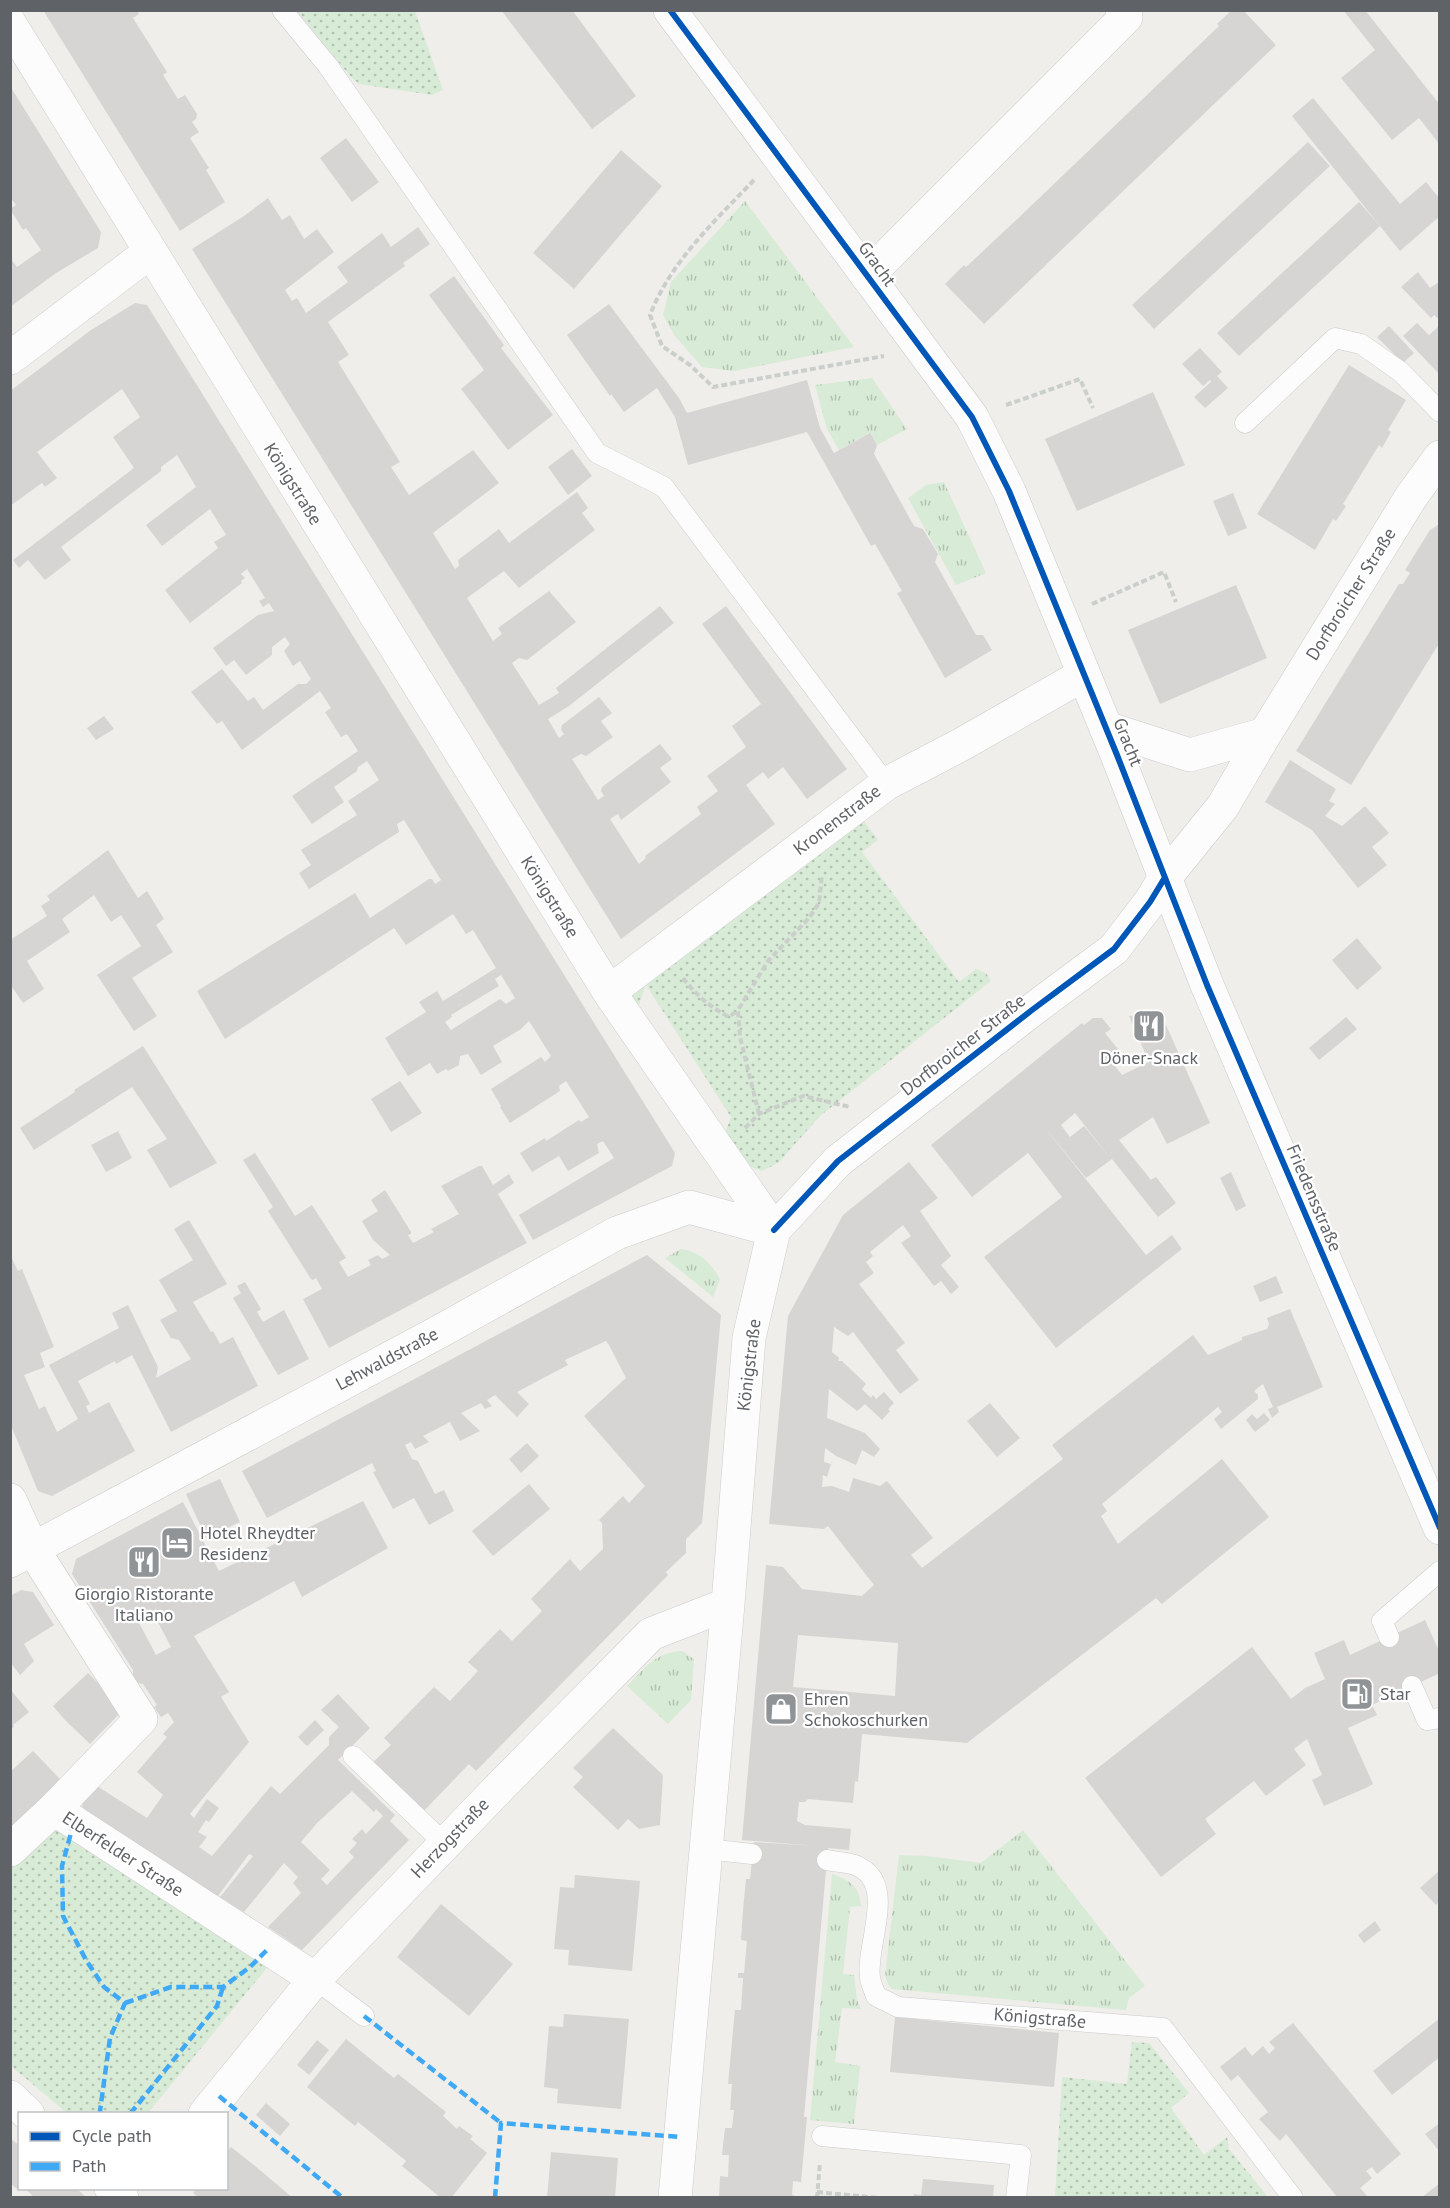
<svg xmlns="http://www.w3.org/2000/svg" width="1450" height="2208" font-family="'PT Sans',sans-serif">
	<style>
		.grass { fill: url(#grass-tufts) }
		.park { fill: url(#park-dots) }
		.building { fill: #d6d5d3; fill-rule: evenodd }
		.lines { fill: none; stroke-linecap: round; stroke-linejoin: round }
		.service-casing { stroke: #cbcccc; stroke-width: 21 }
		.minor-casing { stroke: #cbcccc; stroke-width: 34 }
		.secondary-casing { stroke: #cacacb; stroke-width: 34 }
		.path { stroke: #cacfcc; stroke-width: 4; stroke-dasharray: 6 3; stroke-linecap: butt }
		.service { stroke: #fdfcfc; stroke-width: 20 }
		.minor { stroke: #fdfcfc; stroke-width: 33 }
		.secondary { stroke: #fdfcfc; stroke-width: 33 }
		.quiet { stroke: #3fa9f5; stroke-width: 4.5; stroke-dasharray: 9 4.5; stroke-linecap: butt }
		.cycleway-casing { stroke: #fff; stroke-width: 10 }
		.cycleway { stroke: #0057b8; stroke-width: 6 }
		.labels { text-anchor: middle; stroke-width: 4.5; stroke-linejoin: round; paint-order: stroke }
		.street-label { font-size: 18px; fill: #5f6368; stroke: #fff }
		.poi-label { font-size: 18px; fill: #5f6368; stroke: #fff; text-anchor: start }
	</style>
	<defs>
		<pattern id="grass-tufts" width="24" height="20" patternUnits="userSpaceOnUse" patternTransform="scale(1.5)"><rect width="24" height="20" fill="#d8ebd6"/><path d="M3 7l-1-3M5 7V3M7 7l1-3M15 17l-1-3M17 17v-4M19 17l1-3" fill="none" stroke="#b2c2b1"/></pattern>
		<pattern id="park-dots" width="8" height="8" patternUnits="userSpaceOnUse" patternTransform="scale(1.5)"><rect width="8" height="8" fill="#d8ebd6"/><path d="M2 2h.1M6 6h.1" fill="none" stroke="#b2c2b1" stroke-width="1.8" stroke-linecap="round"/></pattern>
	</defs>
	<rect width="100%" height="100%" fill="#efeeea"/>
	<!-- grass -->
	<path class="grass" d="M745,201L854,347L734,371L702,367L675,336L663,315L671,282Z
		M872,378L907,429L877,445L869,433L839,450L827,429L815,385Z
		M944,482L986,573L956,585L908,498L926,485Z
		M681,1249C699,1251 712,1264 720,1279L713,1297L665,1258Z
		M682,1651L694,1659L691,1700L668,1724L627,1686C645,1668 656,1652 682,1651Z
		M1023,1830L1145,1986L1129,1998L1126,2010L892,1989L888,1984L885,1976L899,1855L928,1856L981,1863Z
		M832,1874C849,1880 860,1886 861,1906L850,1907L843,1974L854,1975L857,2000L861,2009L842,2008L835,2062L860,2066L854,2124L810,2120Z"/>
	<!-- park -->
	<path class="park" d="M297,11H415L443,90L432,95L359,84L349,75Z
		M860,816L878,840L862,852L959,982L976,969L986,973L991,981L820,1116L778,1163L762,1171L749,1166L723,1138L731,1117L646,985L638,1006L623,989Z
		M57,1822L270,1964L148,2113H67L11,2066V1865Z
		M1132,2042L1149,2043L1189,2093L1171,2108L1204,2155L1227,2137L1229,2149L1268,2197H1055L1062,2077L1127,2084Z"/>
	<!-- building -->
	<path class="building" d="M43,10H137L139,14L133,18L167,72L163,75L178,99L185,95L197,114L196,119L192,122L199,132L190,138L209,168L206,170L225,202L180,231Z
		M501,10H572L636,96L592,129Z
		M1232,10H1243L1276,45L984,324L945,284L964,265L966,267L1013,223L1219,26L1217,24Z
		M1343,10H1365L1440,105V145L1419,118L1392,140L1341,78L1375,50Z
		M10,86L101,232L98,248L56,273L10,307V258L17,267L41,250L26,228L23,230L10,209L16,205L10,197Z
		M1313,98L1400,204L1426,182L1440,199V216L1400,251L1292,116Z
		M346,138L379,182L352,202L320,158Z
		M1308,142L1330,166L1154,329L1132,305Z
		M621,150L662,186L574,289L533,253Z
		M268,198L282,220L290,215L304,239L317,229L334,252L285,290L292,301L297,298L306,313L348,282L337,267L382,233L391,247L418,227L430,244L403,263L405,266L328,322L349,355L338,362L400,462L391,467L409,495L473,450L499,483L433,533L455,569L459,566L458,560L499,529L509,543L577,492L588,508L582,513L595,530L519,588L504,571L467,598L493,641L502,634L498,628L549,591L576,622L527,660L519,658L512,663L539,705L559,693L556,688L660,606L674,623L569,706L548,719L559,738L564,734L561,730L562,725L599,697L612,713L601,721L613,737L586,756L581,754L572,759L598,800L604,796L601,791L602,787L660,744L672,759L660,768L671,782L621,820L618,814L610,819L639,864L646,858L645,856L701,814L697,807L718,791L707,776L746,747L732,726L761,704L702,624L726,606L847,769L807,799L783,767L768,779L763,772L746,785L775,824L621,939L192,249L244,216Z
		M1359,202L1380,226L1239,356L1217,333Z
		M1418,272L1430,288L1440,281V320L1434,315L1431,318L1401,287Z
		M454,276L504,345L501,348L553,415L508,450L461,389L484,370L429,295Z
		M135,303L147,305L675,1153L672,1166L533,1240L519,1215L614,1158L603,1141L597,1144L599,1153L568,1171L559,1156L532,1172L520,1153L545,1138L546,1141L579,1120L581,1122L589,1117L566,1081L559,1086L560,1091L510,1123L500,1107L501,1106L491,1089L541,1057L545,1062L551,1056L529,1021L521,1029L493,1046L502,1062L481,1075L468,1054L460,1056L459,1065L448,1071L446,1069L437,1074L430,1063L408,1076L385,1038L426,1012L419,1002L437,991L443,1001L496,968L473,930L466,934L453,914L406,945L394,928L225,1039L197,991L355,893L370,918L429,879H432L435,884L441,880L404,820L397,824L399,832L309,889L299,873L311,865L301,850L357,815L348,801L379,780L367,761L358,767L357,771L334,787L344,802L312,824L292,796L358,751L347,734L341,737L325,712L331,708L320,691L242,750L222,721L217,724L191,692L222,669L248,701L254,697L263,710L298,684H306L311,679L300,661L293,666L284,651L290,644L285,637L272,647V655L246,675L234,660L226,666L213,648L258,615L274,611L269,603L263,607L259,601L265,598L247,569L241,574L245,578L241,581L242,583L190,623L165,590L218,548L214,542L226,535L210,509L162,546L146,525L196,487L177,455L161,467V471L61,547L71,560L45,580L28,560L19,568L13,560L134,468L113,437L140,417L122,389L37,452L57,478L45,487L42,483L10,506V391L91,330ZM501,975L515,998L506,1004L500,999L451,1030L445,1022L452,1017L451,1015L499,986L495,979Z
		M609,304L679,398L687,413L807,380L820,428L834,453L870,433L877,445L874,454L914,526L923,529L938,554L935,562L976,635H983L992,650L945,678L897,593L902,591L875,544L871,546L807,432L688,465L675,417L657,388L624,412L611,394L610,396L567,335Z
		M1417,323L1429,335L1440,325V375L1403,336Z
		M1389,326L1414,353L1403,363L1377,337Z
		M1200,348L1222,372L1217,376L1228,388L1205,408L1194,397L1211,382L1210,380L1203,386L1182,364Z
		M1349,365L1406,400L1388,430L1391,432L1382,448L1379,445L1343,504L1346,506L1336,521L1333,519L1315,550L1257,514Z
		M1153,392L1185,465L1077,511L1045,439Z
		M572,449L592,476L568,495L548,467Z
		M1233,493L1247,528L1228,536L1213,501Z
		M1440,524V642L1351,785L1296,751L1399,584H1403L1410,573L1405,570L1430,530Z
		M1236,585L1267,658L1160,704L1128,630Z
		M104,716L114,729L96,740L87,728Z
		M1290,760L1336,789L1329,801L1335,804L1325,816L1342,826L1365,806L1389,833L1372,847L1387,865L1358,888L1312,830L1265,802Z
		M108,850L138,898L147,891L164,919L156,925L173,952L132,978L157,1016L134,1031L97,975L141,946L121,915L111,922L94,895L62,919L70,932L27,961L44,989L23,1003L10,984V940L47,916L41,906L50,900L47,896Z
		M1357,938L1382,968L1357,990L1332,960Z
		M1161,1014L1210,1123L1167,1144L1153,1117L1119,1140L1151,1180L1156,1177L1176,1203L1158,1217L1112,1159L1086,1178L1042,1124L1146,1255L1172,1235L1182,1249L1056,1348L984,1257L1062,1197L1028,1153L972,1197L931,1145L1082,1023L1084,1025L1093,1018H1102L1111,1029L1105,1033L1118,1049L1108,1057L1122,1075L1149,1062L1129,1016ZM1075,1113L1110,1158L1084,1126L1070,1137L1061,1125Z
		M1346,1017L1357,1029L1319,1060L1309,1048Z
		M143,1046L217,1163L170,1188L147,1150L167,1139L132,1087L34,1150L20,1128L75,1092L74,1090Z
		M400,1081L422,1113L391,1132L371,1099Z
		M118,1131L132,1158L106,1172L91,1145Z
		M255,1153L295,1216L312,1205L346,1258L339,1262L348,1277L371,1265L368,1260L378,1255L382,1259L390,1255L373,1240L362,1221L378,1211L371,1200L385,1190L411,1232V1234L408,1235L413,1243L434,1232L431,1229L459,1214L441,1186L479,1166H482L493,1185L509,1174L514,1183L498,1194L527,1243L329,1348L303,1299L322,1289L316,1278L313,1280L311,1279L268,1211L273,1207L243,1160Z
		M909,1162L938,1198L920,1211L951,1256L941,1265L959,1287L951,1294L941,1281L934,1286L901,1243L911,1236L903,1225L870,1252L873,1256L866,1262L874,1273L859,1284L905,1343L896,1350L919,1380L900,1394L853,1332L848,1336L834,1327L832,1352L839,1358L838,1361H842L866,1384L862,1389L871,1398L873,1395L876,1399L884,1392L894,1403L888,1409L890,1411L882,1420L865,1404L857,1411L829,1389L827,1418L865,1433L880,1449L874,1457L862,1450L856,1465L836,1456L825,1448L824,1462L831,1464L827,1477L823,1475L822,1487L832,1486L849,1492L853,1478L880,1486L887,1481L933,1538L911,1555L922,1568L1063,1459L1052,1445L1193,1335L1208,1355L1242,1340V1337L1267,1329L1269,1324L1267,1318L1290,1309L1323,1387L1277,1407L1279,1412L1272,1418L1268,1409L1273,1407L1263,1384L1254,1391L1258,1395V1399L1221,1429L1214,1419L1222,1412L1218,1407L1102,1504L1107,1511L1101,1516L1118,1544L1222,1459L1269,1517L1162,1604L1156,1598L967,1743L862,1734L858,1782L855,1781L853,1803L808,1799L805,1802H799L797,1821L805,1825L851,1829L849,1850L828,1848L804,2117H807L801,2182L793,2181L792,2195L802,2198H719L720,2176L728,2177L729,2155H722L725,2128H732L734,2110H730L732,2084H728L735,2010H741L743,1978H738V1973H744L747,1941L741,1940L743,1910L746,1879H750L754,1842L816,1846L742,1840L766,1565L783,1567L802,1589L862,1596L874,1585L828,1526L824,1529L769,1524L788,1316L843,1215ZM798,1635L898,1643L895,1696L793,1687Z
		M1231,1172L1246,1206L1236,1211L1220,1178Z
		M189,1220L227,1284L193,1302L211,1332L213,1331L220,1344L233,1337L258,1386L171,1432L132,1355L116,1364L115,1361L78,1381L90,1404L86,1406L89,1413L109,1402L135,1451L52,1496L38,1491L10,1423V1254L18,1271L22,1269L54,1347L40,1353L45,1367L24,1375L39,1409L45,1406L57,1432L78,1419L49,1365L119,1328L112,1313L128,1305L158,1367L156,1378L191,1359L179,1340L171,1338L160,1320L177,1311L159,1280L193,1260L174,1229Z
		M647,1255L721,1315L702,1523L686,1539V1553L666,1572L668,1575L476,1771L469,1764L421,1814L370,1765L391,1745L384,1738L434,1687L450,1701L478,1671L468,1662L500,1629L512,1641L542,1611L531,1599L570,1559L580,1571L603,1549L602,1523L599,1520L623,1496L629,1503L645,1486L584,1416L626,1378L609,1345L606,1341L565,1360L568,1365L517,1392L529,1404L517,1417L495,1395L487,1400L492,1406L485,1409L481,1403L461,1413L480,1431L460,1441L450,1422L423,1436L429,1442L415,1449L411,1442L405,1445L412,1459L418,1461L435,1494L444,1490L454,1511L429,1525L414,1498L393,1509L373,1472L376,1471L372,1463L267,1518L242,1471Z
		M1276,1276L1283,1293L1260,1302L1253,1286Z
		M245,1282L261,1309L257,1312L263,1322L284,1310L309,1359L278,1375L233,1298L241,1293L237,1286Z
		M990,1403L1020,1438L997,1457L967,1421Z
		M1264,1413L1270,1420L1255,1432L1246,1420L1252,1414L1257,1419Z
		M527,1443L539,1456L521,1473L509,1459Z
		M220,1479L240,1522L206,1538L186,1494Z
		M529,1484L550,1509L493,1556L472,1531Z
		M363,1501L388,1548L302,1597L294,1581L194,1636L229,1692L221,1697L249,1742L190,1814L194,1818L207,1799L219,1808L209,1822L206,1820L198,1832L207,1837L199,1847L212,1856L271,1786L280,1794L329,1745V1737L339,1727L321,1710L338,1694L370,1728L338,1760L395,1815L390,1821L409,1840L302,1950L268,1927L301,1893L293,1883L298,1877L284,1863L244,1912L220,1897L253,1856L249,1854L218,1896L85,1811L82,1806L85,1797L97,1786L147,1818L163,1795L137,1772L167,1737L163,1734L174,1722L168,1713L161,1717L154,1707L157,1705L143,1684L138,1683L133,1675V1670L72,1574L76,1559L183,1502L219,1571ZM152,1611L171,1647L156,1655L137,1619ZM352,1791L374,1812L376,1809L383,1816L366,1834L362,1829L352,1839L357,1843L349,1852L354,1857L327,1885L321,1879L330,1870L301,1842L318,1822Z
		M21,1590L33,1592L54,1625L24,1644L34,1661L20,1675L10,1662V1596Z
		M1425,1620L1440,1653V1673L1372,1705L1377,1715L1348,1728L1373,1784L1366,1788L1324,1806L1312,1780L1322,1775L1307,1739L1294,1749L1306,1765L1266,1796L1254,1781L1205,1819L1216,1834L1161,1877L1085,1778L1252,1647L1291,1699L1305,1688L1325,1679L1314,1653L1344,1640L1350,1655Z
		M88,1673L124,1709L90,1744L64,1719L53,1706Z
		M10,1689L29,1712L13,1725L14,1727L10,1730Z
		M315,1720L324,1730L307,1746L298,1737Z
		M613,1728L663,1775L660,1825L639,1829L628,1819L618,1830L573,1787L583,1777L573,1768Z
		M33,1751L62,1781L10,1830V1772Z
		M1440,1870V1901L1436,1905L1420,1888Z
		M575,1875L640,1881L632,1971L568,1965L569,1950L554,1949L560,1887L574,1888Z
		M441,1904L513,1964L469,2016L397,1957Z
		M1375,1921L1381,1930L1364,1943L1358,1935Z
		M564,2014L629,2019L621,2109L557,2103L558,2089L544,2087L549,2026L563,2027Z
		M895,2017L1059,2033L1054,2087L890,2072Z
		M1440,2018V2057L1392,2095L1373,2071Z
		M1293,2023L1401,2154L1377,2174L1372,2167L1366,2171L1372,2178L1360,2188L1367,2196L1365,2198H1338L1286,2134L1280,2141L1259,2119L1268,2112L1238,2075L1231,2081L1220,2067L1245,2047L1252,2056L1263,2046L1269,2054L1275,2048L1269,2042Z
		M346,2039L394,2078L398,2074L446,2112L443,2116L457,2129L459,2126L473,2136L470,2139L487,2153L451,2198H441L402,2166L406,2161L358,2122L355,2126L307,2087Z
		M317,2040L329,2050L309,2075L297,2065Z
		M266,2103L290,2124L280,2136L256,2115Z
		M1440,2123V2152L1425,2134Z
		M10,2138L20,2146V2186L17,2189L10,2183Z
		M231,2147L255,2166L293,2198H199L193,2193L197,2188H226V2152Z
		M551,2152L618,2158L615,2198H547Z
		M923,2179L994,2185L993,2198H913L914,2194L921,2195Z
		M1440,2183V2198H1421Z
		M24,2188H76L87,2198H31L32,2195Z"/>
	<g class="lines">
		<!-- service casing -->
		<g class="service-casing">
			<path id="service" d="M282,10L328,66L597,453L664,487L886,784
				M1245,423L1335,338L1361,344L1401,372L1440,412
				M1389,1637L1382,1621L1440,1571
				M1412,1686L1427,1720L1440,1718
				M353,1756L445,1844
				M706,1849L752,1854
				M827,1860C835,1862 847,1862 855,1865C899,1882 865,1944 870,1978C871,1984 874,1990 876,1996L898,2007L1163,2028L1293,2198
				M315,1979L364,2016
				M822,2136L1021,2155L1016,2198"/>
		</g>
		<!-- minor casing -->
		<g class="minor-casing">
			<path id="minor" d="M10,24L609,992L774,1230L749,1338L728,1604L675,2198
				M867,276L1126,17L1122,10
				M10,358L150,252
				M1106,728L1190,755L1265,734
				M609,992L886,784L964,743L1083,675
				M774,1230L838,1161L1032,1010L1114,949L1150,902L1164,879L1223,806L1265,734L1411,497L1440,457
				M10,1500L32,1548L141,1719L54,1809L315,1979
				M10,1561L435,1334L617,1233L689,1207L774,1230
				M10,1850L54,1809
				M10,2097L28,2114
				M205,2114L315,1979L495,1792L651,1634L728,1604
				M111,2188L122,2198"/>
		</g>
		<!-- secondary casing -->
		<g class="secondary-casing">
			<path id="secondary" d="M670,10L972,417L1009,491L1117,755L1207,985L1440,1528"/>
		</g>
		<!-- path -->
		<path class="path" d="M754,180C715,221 671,261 650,315L662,346L690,365L713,387L884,356
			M1006,405L1080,379L1093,408
			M1092,604L1164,572L1176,602
			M683,978C696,995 710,1007 729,1017L737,1011
			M759,1114L740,1037L738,1010L768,961L809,918L819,903L822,875
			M745,1128L759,1114L803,1096L850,1107
			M817,2192L879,2198
			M817,2198L820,2162"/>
		<!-- service -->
		<use href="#service" class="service"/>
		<!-- minor -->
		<use href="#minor" class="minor"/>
		<!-- secondary -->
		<use href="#secondary" class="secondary"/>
		<!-- quiet -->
		<path class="quiet" d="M74,1822L62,1866L63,1916L86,1960L104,1987L125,2003L110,2038L100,2111L102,2114
			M125,2003L171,1987H223L250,1967L269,1948
			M364,2016L501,2123
			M219,2096L343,2198
			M130,2114L217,2006L223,1987
			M495,2198L501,2123L680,2137"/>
		<!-- cycleway casing -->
		<g class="cycleway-casing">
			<path id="cycleway" d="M670,10L972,417L1009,491L1117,755L1207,985L1440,1528
				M774,1230L838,1161L1032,1010L1114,949L1150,902L1164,879"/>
		</g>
		<!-- cycleway -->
		<use href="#cycleway" class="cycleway"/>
	</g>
	<!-- icons -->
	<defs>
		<g id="restaurant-square" transform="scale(1.725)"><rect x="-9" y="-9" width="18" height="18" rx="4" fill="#919496" stroke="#fff"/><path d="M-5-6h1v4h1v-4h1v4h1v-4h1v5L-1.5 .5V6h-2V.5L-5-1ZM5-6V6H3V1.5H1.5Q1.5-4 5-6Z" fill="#fff"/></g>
		<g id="hotel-square" transform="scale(1.725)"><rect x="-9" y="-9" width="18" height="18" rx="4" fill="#919496" stroke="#fff"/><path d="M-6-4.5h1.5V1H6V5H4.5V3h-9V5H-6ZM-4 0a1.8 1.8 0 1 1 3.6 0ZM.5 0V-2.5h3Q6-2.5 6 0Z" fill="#fff"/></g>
		<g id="fuel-square" transform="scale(1.725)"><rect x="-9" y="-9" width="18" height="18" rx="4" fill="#919496" stroke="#fff"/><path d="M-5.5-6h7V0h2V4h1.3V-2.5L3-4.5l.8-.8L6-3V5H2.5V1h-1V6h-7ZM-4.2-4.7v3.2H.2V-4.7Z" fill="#fff"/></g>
		<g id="shop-square" transform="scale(1.725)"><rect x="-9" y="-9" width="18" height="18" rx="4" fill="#919496" stroke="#fff"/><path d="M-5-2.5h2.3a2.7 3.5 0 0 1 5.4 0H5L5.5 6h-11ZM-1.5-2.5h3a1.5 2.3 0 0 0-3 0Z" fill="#fff"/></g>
	</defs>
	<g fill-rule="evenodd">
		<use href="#restaurant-square" x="1149" y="1026"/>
		<use href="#hotel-square" x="177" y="1543"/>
		<use href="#restaurant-square" x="144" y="1562"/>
		<use href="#fuel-square" x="1357" y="1694"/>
		<use href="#shop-square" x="781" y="1709"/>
	</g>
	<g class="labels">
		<!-- street labels -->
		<g class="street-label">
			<text transform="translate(877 264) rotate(54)" y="6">Gracht</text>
			<text transform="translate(293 484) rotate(58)" y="6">Königstraße</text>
			<text transform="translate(1351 594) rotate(-58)" y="6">Dorfbroicher Straße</text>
			<text transform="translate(1128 742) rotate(68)" y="6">Gracht</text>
			<text transform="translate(837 820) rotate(-37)" y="6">Kronenstraße</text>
			<text transform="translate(550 897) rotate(58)" y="6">Königstraße</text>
			<text transform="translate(963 1045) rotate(-38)" y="6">Dorfbroicher Straße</text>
			<text transform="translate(1314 1198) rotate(67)" y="6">Friedensstraße</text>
			<text transform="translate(387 1359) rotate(-28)" y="6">Lehwaldstraße</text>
			<text transform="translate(749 1365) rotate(-83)" y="6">Königstraße</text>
			<text transform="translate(450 1838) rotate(-46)" y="6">Herzogstraße</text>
			<text transform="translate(123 1854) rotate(33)" y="6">Elberfelder Straße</text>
			<text transform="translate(1040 2018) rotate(5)" y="6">Königstraße</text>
		</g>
		<!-- poi labels -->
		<g class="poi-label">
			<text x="1149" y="1064" text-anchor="middle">Döner-Snack</text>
			<text x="200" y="1539">Hotel Rheydter<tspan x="200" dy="21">Residenz</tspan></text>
			<text x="144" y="1600" text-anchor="middle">Giorgio Ristorante<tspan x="144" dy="21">Italiano</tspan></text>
			<text x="1380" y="1700">Star</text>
			<text x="804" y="1705">Ehren<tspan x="804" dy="21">Schokoschurken</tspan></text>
		</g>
	</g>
	<!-- border -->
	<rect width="1450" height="2208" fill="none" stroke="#5f6368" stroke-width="24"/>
	<!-- legend -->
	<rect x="18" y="2112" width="210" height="78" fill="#ffffff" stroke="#bfc1c3" stroke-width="1.5"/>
	<rect x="30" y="2132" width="30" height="9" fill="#0057b8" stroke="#bfc1c3" stroke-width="1.5"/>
	<text x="72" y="2142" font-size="18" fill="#5f6368">Cycle path</text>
	<rect x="30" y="2162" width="30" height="9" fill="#3fa9f5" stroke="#bfc1c3" stroke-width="1.5"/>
	<text x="72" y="2172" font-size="18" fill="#5f6368">Path</text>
</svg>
